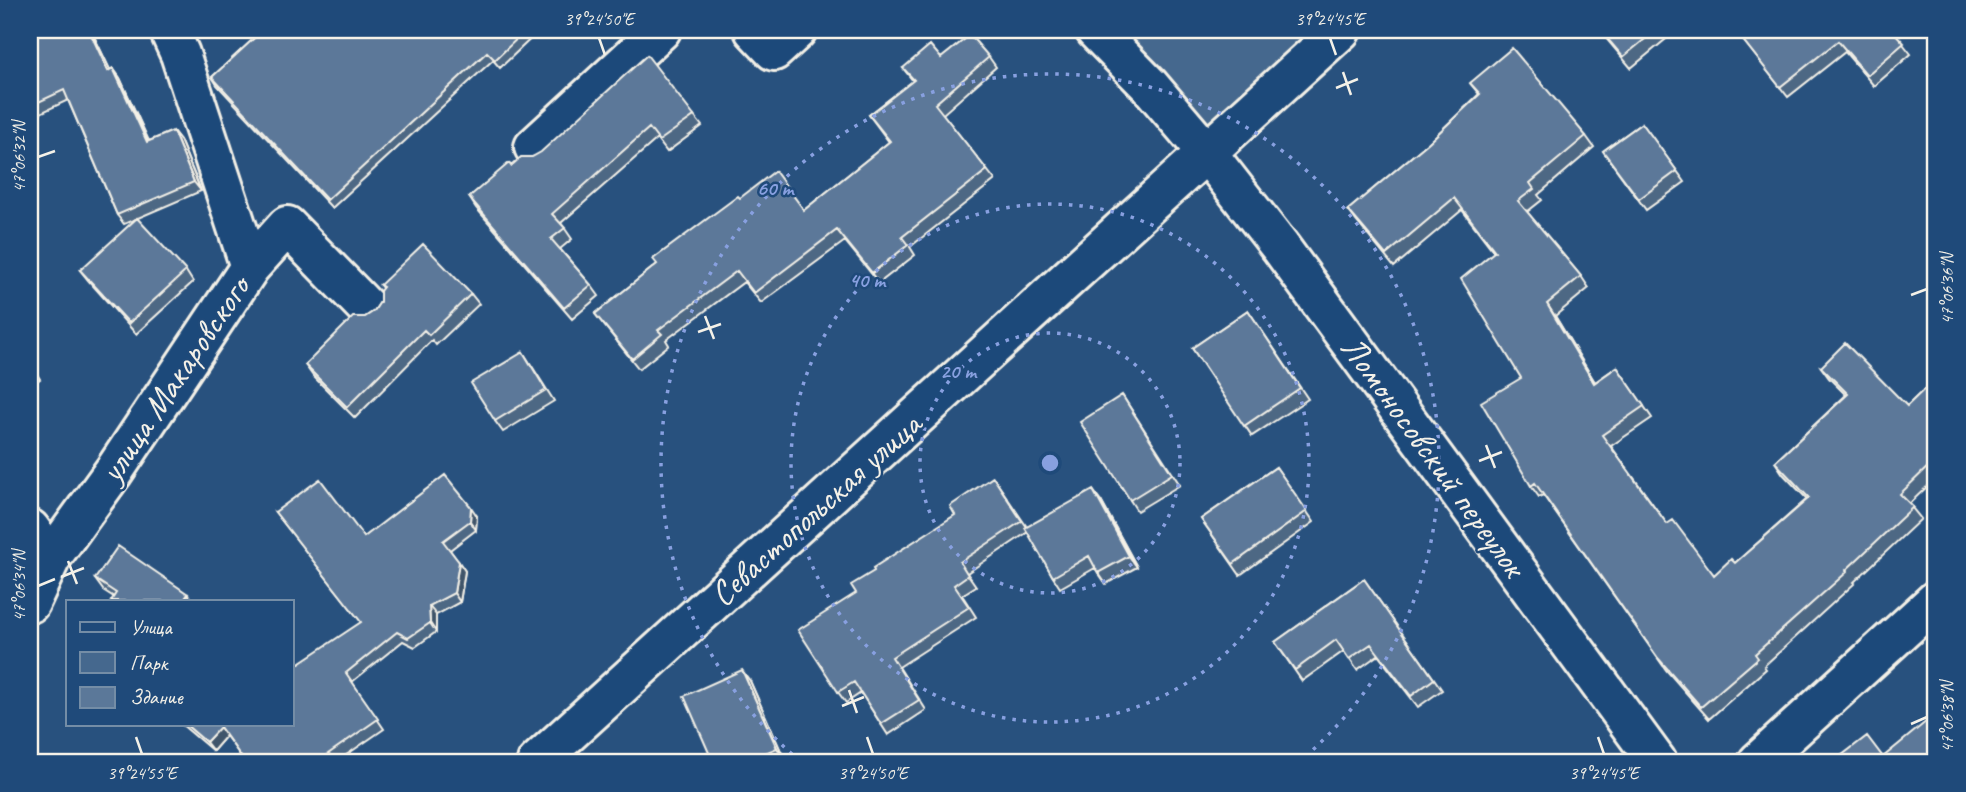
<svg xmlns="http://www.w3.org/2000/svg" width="1966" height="792" font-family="Caveat,sans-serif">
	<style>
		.green { fill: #45688e; stroke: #9cacbb; stroke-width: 2 }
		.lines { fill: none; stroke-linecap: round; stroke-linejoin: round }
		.minor-casing { stroke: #f4f1e8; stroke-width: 44 }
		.major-casing { stroke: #f4f1e8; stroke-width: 44 }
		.minor { stroke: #1f4a7a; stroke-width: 38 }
		.major { stroke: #1f4a7a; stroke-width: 38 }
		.wall { fill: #4e6784; stroke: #f4f1e8; stroke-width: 2 }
		.shaded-wall { fill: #40546b; stroke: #f4f1e8; stroke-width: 2 }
		.building { fill: #5b7899; stroke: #f4f1e8; stroke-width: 2 }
		.ticks { fill: none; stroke: #f4f1e8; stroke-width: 2.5 }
		.ring { fill: none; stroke: #88a0e0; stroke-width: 3.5; stroke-dasharray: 3.5 7 }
		.labels { text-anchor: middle; stroke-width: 5; stroke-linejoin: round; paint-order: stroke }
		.street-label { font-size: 35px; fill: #f4f1e8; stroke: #1f4a7a }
		.centre { fill: #88a0e0; stroke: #1f4a7a; stroke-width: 3.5 }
		.ring-label { font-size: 21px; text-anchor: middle; font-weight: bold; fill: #88a0e0; stroke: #1f4a7a; stroke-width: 5; stroke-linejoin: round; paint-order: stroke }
		.neatline { fill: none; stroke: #f4f1e8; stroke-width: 2.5 }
		.ticks-label { font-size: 18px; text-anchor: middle; fill: #f4f1e8 }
	</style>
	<rect width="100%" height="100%" fill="#28517e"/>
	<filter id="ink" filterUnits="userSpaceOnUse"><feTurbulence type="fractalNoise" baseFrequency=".0143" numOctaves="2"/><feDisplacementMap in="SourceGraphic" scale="14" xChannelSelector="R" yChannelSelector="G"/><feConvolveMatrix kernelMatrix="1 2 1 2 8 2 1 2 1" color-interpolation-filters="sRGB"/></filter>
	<g filter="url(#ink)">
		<!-- green -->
		<path class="green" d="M1137,30H1341L1207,153L1115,50Z"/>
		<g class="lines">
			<!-- minor casing -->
			<g class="minor-casing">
				<path id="minor" d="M754,30L774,51L797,30
					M1095,30L1150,86L1207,153L1281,248L1657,762
					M534,147L661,30
					M250,267L287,226L366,307
					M30,529L51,558
					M30,603L51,558L114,471L250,267L180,54L169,30
					M1758,762L1936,600"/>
			</g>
			<!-- major casing -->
			<g class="major-casing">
				<path id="major" d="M537,762L1341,30"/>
			</g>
			<!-- minor -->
			<use href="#minor" class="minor"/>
			<!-- major -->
			<use href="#major" class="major"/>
		</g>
		<!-- wall -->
		<path class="wall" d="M30,30H91L110,70L113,68L120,78L149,141L173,131L180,140L201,191L124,224L117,215L68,100L30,118Z
			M263,30H540L500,68L493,60L332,208L217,85L212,77Z
			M1599,30H1677L1631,68Z
			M1735,30H1892L1911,54L1874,86L1845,52L1788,97Z
			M989,57L996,67L943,114L995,180L910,247L915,255L879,283L845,241L761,303L744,282L666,340L669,345L639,369L595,314L740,198L804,210L889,142L869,115L913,81L903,68L941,58Z
			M1470,83L1586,136L1594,147L1538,195L1542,200L1527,212L1581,276L1589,288L1555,316L1595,382L1617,367L1652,418L1611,446L1667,524L1714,575L1735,563L1807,499L1783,474L1775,462L1846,395L1829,378L1821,367L1907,406L1936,378V478L1909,504L1921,519L1854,582L1855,583L1764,666L1766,669L1709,719L1666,670L1543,495L1539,497L1531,486L1521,378L1494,252L1462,210L1394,267L1356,221L1348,210L1429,142L1479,94Z
			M694,116L702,126L667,152L657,139L561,223L572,239L560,249L591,285L599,296L572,319L476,208L469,197L511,166L532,157Z
			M1642,123L1685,182L1646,210L1603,151Z
			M80,270L186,271L193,282L136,334L88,280Z
			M380,285L471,294L479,304L436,345L432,340L355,418L313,376L305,365L365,317L374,311L380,302L382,288Z
			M1248,310L1308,399L1252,436L1192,348Z
			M523,352L554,401L503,432L495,421Z
			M30,363L40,379L30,386Z
			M1122,395L1180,485L1137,511L1130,500Z
			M1276,467L1314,522L1240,575L1201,519Z
			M993,477L1027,527L1101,501L1137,567L1106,584L1095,568L1060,588L1053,577L1028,532L967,573L976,586L962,595L976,617L899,667L926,710L888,735L861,693L846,703L838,692L856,593L874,571L955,515Z
			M275,512L364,537L477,516L476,530L450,550L465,571L460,602L436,615V632L415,647L403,641L352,682L384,729L336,762H245L226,736L213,751L181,724H292L361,622Z
			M95,579L193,601L114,597L103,590Z
			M1364,579L1442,690L1418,707L1378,655L1357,670L1344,651L1302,681L1275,642Z
			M750,681L784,758L776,762H713Z"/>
		<!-- shaded-wall -->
		<path class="shaded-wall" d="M89,30H91L115,80L108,71Z
			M113,68L120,78L153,151L147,142Z
			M173,131L180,140L201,191L194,182Z
			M1547,304L1555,316L1602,394L1594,383Z
			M1093,490L1101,501L1137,567L1129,556Z
			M471,507L477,516L476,530L470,521Z
			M459,562L465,571L460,602L454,593Z
			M188,594L193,601H183Z
			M429,606L436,615V632L430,623Z
			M742,670L750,681L784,758L777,748Z
			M220,727L226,736L213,751L206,742Z"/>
		<!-- building -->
		<path class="building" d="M30,30H89L108,71L113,68L147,142L173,131L194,182L117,215L64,90L30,106Z
			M263,30H526L495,60L487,52L327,200L212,77Z
			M1600,30H1656L1623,57Z
			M1735,30H1892L1904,43L1867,75L1838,41L1780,87Z
			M970,35L989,57L935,104L987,170L902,237L908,245L872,273L837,230L754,293L737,271L658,330L662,334L632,359L595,314L657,264L653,259L738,196L740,198L775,171L804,210L890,141L869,115L914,80L903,68L930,45L941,58Z
			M1512,48L1586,136L1530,183L1534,189L1518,201L1581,276L1547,304L1594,383L1617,367L1644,406L1602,435L1667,524L1673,520L1714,575L1731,559L1735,563L1809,498L1775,462L1848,394L1821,367L1845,343L1907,406L1936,378V459L1900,494L1913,507L1846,570L1847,572L1755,654L1758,658L1701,707L1658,658L1535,483L1531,486L1481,402L1521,378L1461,279L1495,251L1454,198L1386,255L1348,210L1429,142L1480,94L1470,83Z
			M647,55L694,116L659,141L649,128L552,214L565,228L551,239L591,285L564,308L469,197L509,163L511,166L521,157H532L541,152Z
			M1642,123L1677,171L1639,199L1603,151Z
			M137,218L186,271L129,323L80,270Z
			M423,244L471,294L429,335L424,330L347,407L305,365L353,317H365L374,311L380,302V291L383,287L380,285Z
			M1248,310L1300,388L1244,426L1192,348Z
			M523,352L546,390L495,421L471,383Z
			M30,363L36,373L30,377Z
			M1122,395L1172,474L1130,500L1080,422Z
			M1276,467L1307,511L1233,564L1201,519Z
			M445,475L471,507L470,521L443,541L459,562L454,593L429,606L430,623L408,638L397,632L346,673L378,719L318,761V762H245L220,727L206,742L185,724H292V668L361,622L275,512L320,479L364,537Z
			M993,477L1022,521L960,562L968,575L954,585L969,607L892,657L919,700L881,724L854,682L838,692L798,630L856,593L851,585L874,571L873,568L955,515L950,506Z
			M1093,490L1129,556L1098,573L1089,556L1053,577L1025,528Z
			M118,546L188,594L183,601H111L116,593L95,579Z
			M1364,579L1434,679L1411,696L1371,644L1349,659L1336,640L1295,670L1275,642Z
			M742,670L777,748L744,762H713L684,696Z
			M1933,716L1936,719V762H1833L1867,736L1883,757Z"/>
	</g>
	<!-- ticks -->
	<path class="ticks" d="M599,38L605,55M1330,38L1336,55M1343,72L1351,95M1336,88L1358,79M38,157L55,151M1911,295L1927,289M705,316L714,339M698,332L721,324M1486,445L1495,468M1479,461L1502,452M68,561L77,584M61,577L84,568M38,586L55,579M849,690L857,713M842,706L864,697M1911,724L1927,717M136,737L142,754M867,737L873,754M1598,737L1604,754"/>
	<!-- distance rings -->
	<g class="ring">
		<circle cx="1050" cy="463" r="130"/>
		<circle cx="1050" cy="463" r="259"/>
		<path d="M800 761A389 389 0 1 1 1300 761"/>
	</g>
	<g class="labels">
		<!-- street labels -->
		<g class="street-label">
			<text transform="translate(174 379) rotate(-56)" y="12">улица Макаровского</text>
			<text transform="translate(1434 456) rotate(54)" y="12">Ломоносовский переулок</text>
			<text transform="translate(815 509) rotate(-42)" y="12">Севастопольская улица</text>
		</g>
	</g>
	<circle cx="1050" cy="463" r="10" class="centre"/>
	<g class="ring-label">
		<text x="775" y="195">60 m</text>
		<text x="867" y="287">40 m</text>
		<text x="958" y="378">20 m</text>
	</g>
	<!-- margin -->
	<rect width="1966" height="792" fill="none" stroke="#1f4a7a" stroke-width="77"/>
	<!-- legend -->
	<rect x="66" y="600" width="228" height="126" fill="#1f4a7a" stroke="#748da6" stroke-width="2"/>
	<rect x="80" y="622" width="35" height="10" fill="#1f4a7a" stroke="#748da6" stroke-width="2"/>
	<text x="130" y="634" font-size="21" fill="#f4f1e8">Улица</text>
	<rect x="80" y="652" width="35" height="21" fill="#45688e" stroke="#748da6" stroke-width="2"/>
	<text x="130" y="670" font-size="21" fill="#f4f1e8">Парк</text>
	<rect x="80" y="687" width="35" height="21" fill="#5b7899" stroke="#748da6" stroke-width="2"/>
	<text x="130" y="704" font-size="21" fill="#f4f1e8">Здание</text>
	<rect x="38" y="38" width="1889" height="716" class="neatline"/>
	<g class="ticks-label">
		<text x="599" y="25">39°24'50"E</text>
		<text x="1330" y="25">39°24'45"E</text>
		<text transform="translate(19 157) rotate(-90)" y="6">47°06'32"N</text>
		<text transform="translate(1947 289) rotate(-90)" y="6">47°06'36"N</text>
		<text transform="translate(19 586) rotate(-90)" y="6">47°06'34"N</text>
		<text transform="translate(1947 717) rotate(-90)" y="6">47°06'38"N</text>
		<text x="142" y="779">39°24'55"E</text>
		<text x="873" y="779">39°24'50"E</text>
		<text x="1604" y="779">39°24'45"E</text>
	</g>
</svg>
